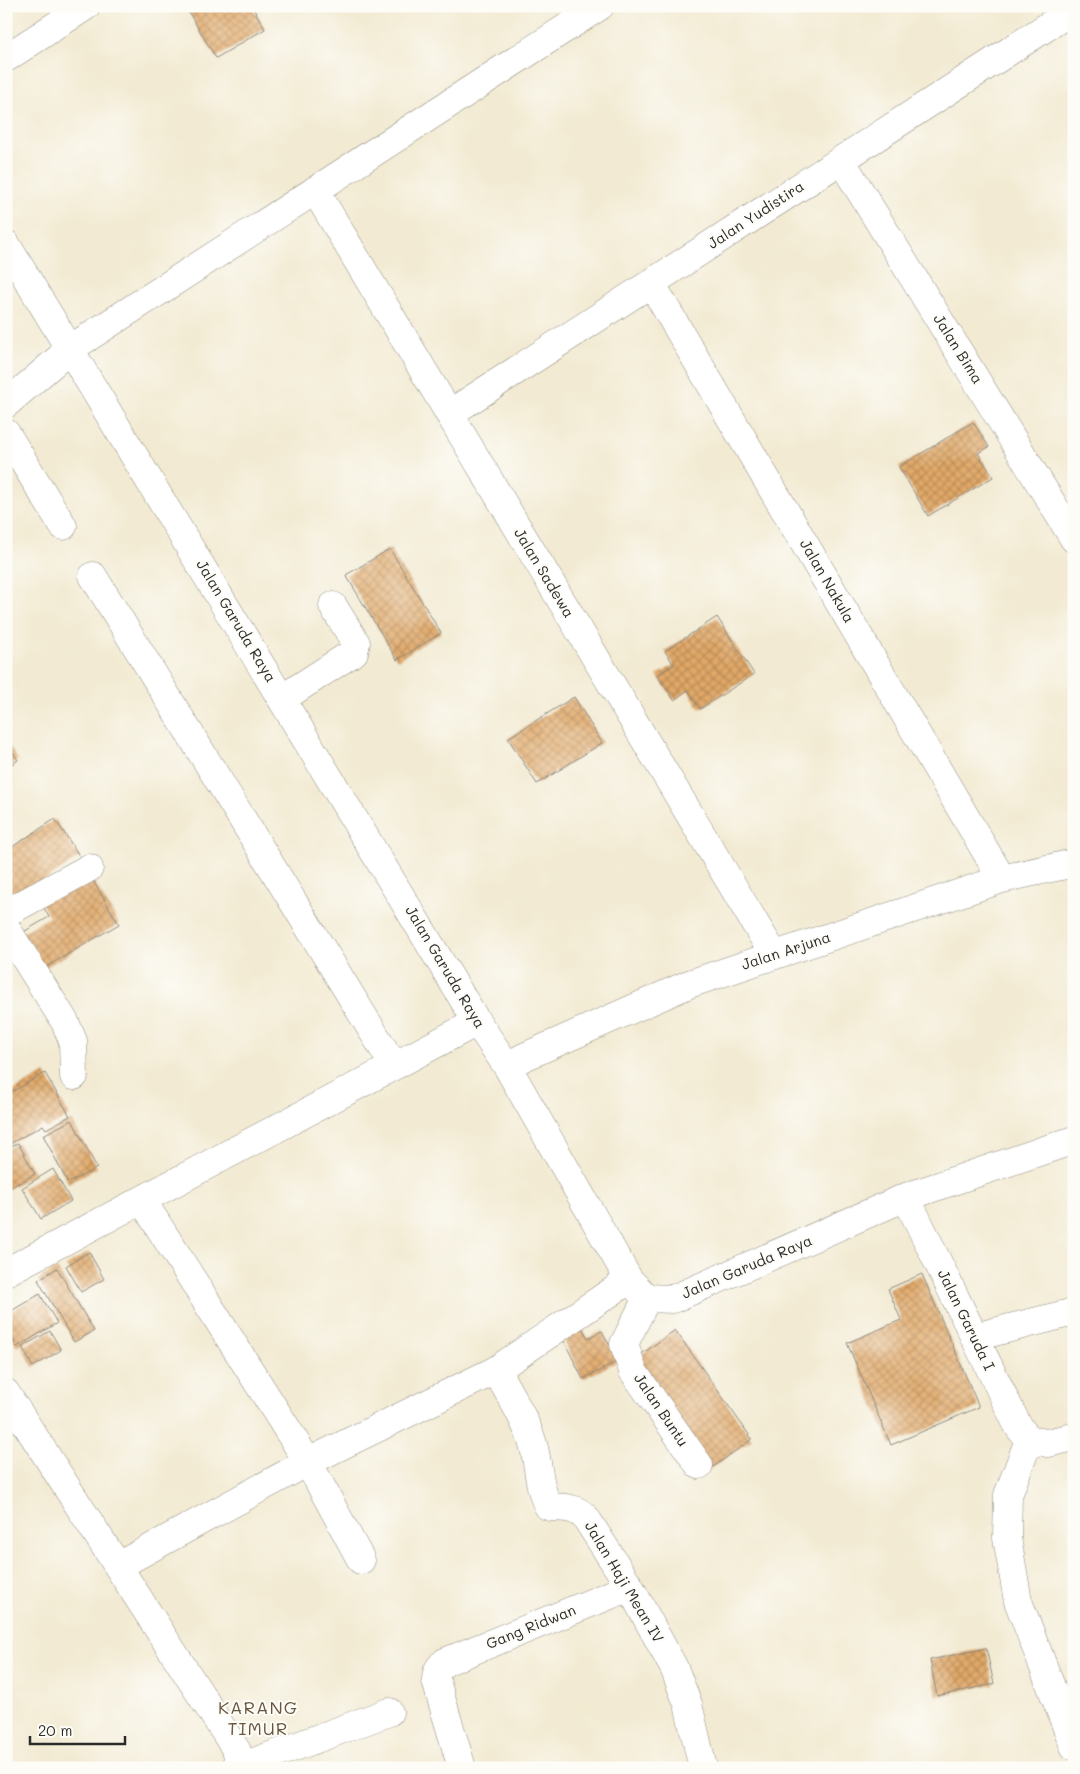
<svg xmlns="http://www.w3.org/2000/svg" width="1080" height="1774" font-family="Mali,sans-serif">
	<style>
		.building { fill: url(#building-cross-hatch) }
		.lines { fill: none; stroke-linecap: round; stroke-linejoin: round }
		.street-casing { stroke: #8e8a7e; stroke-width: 29 }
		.street { stroke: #fff; stroke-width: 28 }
		.labels { text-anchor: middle; stroke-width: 4; stroke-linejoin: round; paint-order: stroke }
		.street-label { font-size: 15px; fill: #2b2b2b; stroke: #fdfcf7 }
		.quarter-label { font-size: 18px; letter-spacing: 1px; fill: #6b5740; stroke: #fdfcf7 }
	</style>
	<defs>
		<pattern id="building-cross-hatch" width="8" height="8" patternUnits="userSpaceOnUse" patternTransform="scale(1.25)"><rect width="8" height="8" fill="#e1a867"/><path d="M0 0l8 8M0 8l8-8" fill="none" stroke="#b78955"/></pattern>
	</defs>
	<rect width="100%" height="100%" fill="#fdfcf7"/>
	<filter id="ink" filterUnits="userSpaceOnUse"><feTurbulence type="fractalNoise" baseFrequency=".02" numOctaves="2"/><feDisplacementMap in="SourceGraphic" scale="10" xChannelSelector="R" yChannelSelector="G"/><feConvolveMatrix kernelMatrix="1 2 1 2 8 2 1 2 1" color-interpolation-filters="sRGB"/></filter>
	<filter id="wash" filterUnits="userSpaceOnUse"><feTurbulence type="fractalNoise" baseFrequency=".0096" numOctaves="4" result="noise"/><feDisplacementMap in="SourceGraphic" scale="20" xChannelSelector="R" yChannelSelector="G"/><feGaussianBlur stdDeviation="1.12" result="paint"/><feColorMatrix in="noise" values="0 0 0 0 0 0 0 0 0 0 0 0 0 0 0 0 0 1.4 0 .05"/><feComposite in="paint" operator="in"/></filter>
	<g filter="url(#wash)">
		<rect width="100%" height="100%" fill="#f2ead2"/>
		<g id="blocks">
			<!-- building -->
			<path class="building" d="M185,6H252L265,29L216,58Z
				M973,422L989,447L978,453L993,477L928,516L899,467Z
				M390,549L441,633L397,660L346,575Z
				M717,617L754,674L700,709L688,690L674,700L657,675L674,665L665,651Z
				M574,697L602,743L537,784L508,738Z
				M6,742L18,760L6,768Z
				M55,819L80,857L6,906V851Z
				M88,872L119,924L41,970L20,934L49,917L40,901Z
				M45,1073L70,1116L46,1129L43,1125L6,1146V1095Z
				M72,1120L97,1168L68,1183L43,1135Z
				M18,1143L35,1174L6,1190V1149Z
				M53,1169L71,1201L41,1219L22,1188Z
				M89,1252L104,1279L81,1292L66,1266Z
				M57,1268L94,1331L74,1342L38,1280Z
				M922,1274L979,1407L891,1445L847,1343L901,1320L888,1289Z
				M40,1294L57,1323L17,1347L6,1328V1314Z
				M581,1326L588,1338L602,1331L618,1361L583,1379L561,1335Z
				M675,1330L752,1439L709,1470L632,1361Z
				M50,1331L61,1350L33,1367L22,1347Z
				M986,1648L994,1684L937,1696L930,1660Z"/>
		</g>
	</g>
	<g filter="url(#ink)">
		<use href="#blocks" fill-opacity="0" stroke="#8e8a7e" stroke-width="1"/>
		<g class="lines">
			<!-- street casing -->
			<g class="street-casing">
				<path id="street" d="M6,58L86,6
					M841,160L1074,539
					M315,190L774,955
					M6,244L477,1022L507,1066L629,1280L647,1298L673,1299L906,1197L1074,1140
					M651,283L1002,879
					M6,404L70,349L600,6
					M449,414L1062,17
					M6,433L63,526
					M93,576L394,1066
					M283,698L354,652L356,643L333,606
					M6,913L89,868
					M6,928L65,1022L73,1041L74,1076
					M507,1066L524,1057L689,984L1002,879L1074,863
					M906,1197L1018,1426L1029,1440
					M142,1200L308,1462L361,1560
					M6,1272L477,1022
					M647,1298L624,1344L633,1371L699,1465
					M974,1337L1074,1312
					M496,1370C509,1394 525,1418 533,1444C539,1464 538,1487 548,1506L551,1507C565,1508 576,1507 586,1518L630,1587L674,1668L688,1704L703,1768
					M6,1393L237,1751L239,1767
					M1029,1440L1008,1495L1007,1538L1018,1601L1074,1746
					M1029,1440L1047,1443L1074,1437
					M118,1566L308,1462L496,1370L629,1280
					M238,1768L389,1712
					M462,1768L436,1681C436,1672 438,1668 445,1662L630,1587"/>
			</g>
			<!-- street -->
			<use href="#street" class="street"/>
		</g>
	</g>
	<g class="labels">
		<!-- street labels -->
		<g class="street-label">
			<text transform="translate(756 215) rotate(-33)" y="5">Jalan Yudistira</text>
			<text transform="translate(958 349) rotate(58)" y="5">Jalan Bima</text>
			<text transform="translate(544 573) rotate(59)" y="5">Jalan Sadewa</text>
			<text transform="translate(827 581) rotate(60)" y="5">Jalan Nakula</text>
			<text transform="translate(236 621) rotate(59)" y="5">Jalan Garuda Raya</text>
			<text transform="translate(786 951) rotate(-18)" y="5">Jalan Arjuna</text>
			<text transform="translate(445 967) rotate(59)" y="5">Jalan Garuda Raya</text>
			<text transform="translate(747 1267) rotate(-23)" y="5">Jalan Garuda Raya</text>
			<text transform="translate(966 1320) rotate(64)" y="5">Jalan Garuda I</text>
			<text transform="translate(661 1410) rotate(56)" y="5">Jalan Buntu</text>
			<text transform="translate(624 1582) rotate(59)" y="5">Jalan Haji Mean IV</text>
			<text transform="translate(531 1627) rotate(-22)" y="5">Gang Ridwan</text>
		</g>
		<!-- quarter labels -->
		<g class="quarter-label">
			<text x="258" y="1714">KARANG<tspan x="258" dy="21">TIMUR</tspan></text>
		</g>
	</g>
	<!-- margin -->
	<rect width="1080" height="1774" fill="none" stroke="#fdfcf7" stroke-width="25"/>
	<!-- scale -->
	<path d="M30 1736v8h95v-8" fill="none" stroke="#2b2b2b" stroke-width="2.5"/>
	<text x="38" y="1736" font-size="15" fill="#2b2b2b" stroke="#fdfcf7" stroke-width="4" paint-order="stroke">20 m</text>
</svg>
